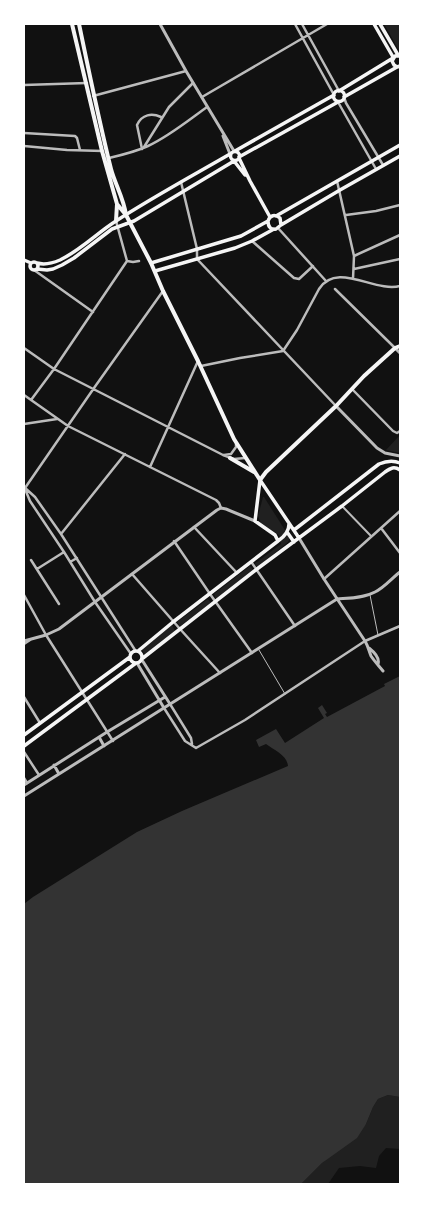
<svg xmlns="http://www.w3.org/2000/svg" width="424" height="1208" font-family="'Work Sans',sans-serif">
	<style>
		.green { fill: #202020 }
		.water { fill: #333 }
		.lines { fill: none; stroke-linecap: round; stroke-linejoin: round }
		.service { stroke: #bcbcbc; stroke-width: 1 }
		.pedestrian { stroke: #bcbcbc; stroke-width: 2 }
		.minor { stroke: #bcbcbc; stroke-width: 2.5 }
		.tertiary { stroke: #bcbcbc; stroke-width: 3 }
		.secondary { stroke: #f5f5f5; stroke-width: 3.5 }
		.primary { stroke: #f5f5f5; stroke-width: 4 }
	</style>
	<rect width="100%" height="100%" fill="#111"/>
	<!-- green -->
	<path class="green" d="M384,24H400V52Z
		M400,435V453L386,450Z
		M263,497H264L290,538L288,542L258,567L256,566L255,563L257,562L281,544L279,535L261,523L258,516Z
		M250,566L253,570L216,599L214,594Z
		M208,599L211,603L180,626L177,622Z
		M172,625L175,631L145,654L141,649Z
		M388,1095L400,1097V1149L386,1148L379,1156L376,1168L360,1166L339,1168L328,1184H301L322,1163L366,1124L373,1107L378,1099Z"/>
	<!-- water -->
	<path class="water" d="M400,676V1097L388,1095L378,1099L373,1107L366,1124L357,1138L322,1163L301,1184H24V904L33,897L137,832L182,811L288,766C287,755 274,750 266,744L259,747L256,740L276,729L285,743L324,718L318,708L322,705L327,713L325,714L327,717L385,686L384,684Z"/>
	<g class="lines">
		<!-- service -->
		<path class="service" d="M370,595L378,635
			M259,650L285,694"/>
		<!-- pedestrian -->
		<path class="pedestrian" d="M342,506L371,536"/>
		<!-- minor -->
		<path class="minor" d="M295,24L334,95
			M302,24L339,91
			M24,85L87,83
			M93,96L186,71
			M202,97L327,24
			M344,97L346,103L383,165
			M338,102L376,169
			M24,133L75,136L77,138L80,150
			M24,146L67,150L103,151
			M144,147L169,107L193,83
			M142,149L137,125C142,114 152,113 161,117
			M109,158C122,155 135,152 148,146C168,137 189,120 207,107
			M337,181L354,256L353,279
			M181,182L197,249V259L336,406
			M346,215L376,211L400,205
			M116,221L127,261
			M278,228L326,281
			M252,241L294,278L299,279L313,266
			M354,256L400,235
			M354,269L400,259
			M34,270L93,312
			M335,289L395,348
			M24,348L54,369L223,455L234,459L245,458
			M201,366L240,358L283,351L297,330L319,289C337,261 375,293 400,286
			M352,389L393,431L397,433L400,431
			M24,395L68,426L216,500L219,503L221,508
			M31,400L54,369L127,261L133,262L139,261
			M24,424L57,419
			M224,455L231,454L236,447V444
			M150,467L198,361
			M24,487L35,497L61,534L135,650
			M25,488L94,388L163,291
			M25,489L30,501L64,552L95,602L131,654
			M194,527L237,573
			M381,528L400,553
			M61,534L125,454
			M174,541L210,594L252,653
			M31,560L59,604
			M70,562L77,558
			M252,563L295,626
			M37,569L64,552
			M132,574L180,629L220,673
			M324,579L400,511
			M24,595L46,635L113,741
			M24,644L30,640
			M24,697L40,723
			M170,704L191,738L192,744
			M164,708L185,741L196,748L245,720L365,641L400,626
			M24,752L39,775
			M24,778L27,783"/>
		<!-- tertiary -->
		<path class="tertiary" d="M160,24L186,71L234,151
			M223,136L230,154
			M395,348L400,353
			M336,406L377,448L385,453L400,456
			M299,538L324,579L365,641C368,646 369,651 371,656C375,662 379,666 383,671
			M24,641L46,635L59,629L217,510L221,508L226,509L255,521
			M369,648C374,652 380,658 378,664
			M142,660L170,704
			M137,663L164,708
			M99,737L104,746
			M54,765L59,774
			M24,785L107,732L165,697
			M24,796L337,599C349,598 364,598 375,592C384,588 392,578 400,572"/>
		<!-- secondary -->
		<path class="secondary" d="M374,24L393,57
			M380,24L398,55
			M400,56H395L392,61L394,65L397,67L400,66
			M333.5 96a5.5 5.5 0 1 1 11 0a5.5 5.5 0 1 1-11 0Z
			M339,91L393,58
			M344,97L397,67
			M235,151L334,95
			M230.5 156a4.5 4.5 0 1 1 9 0a4.5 4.5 0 1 1-9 0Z
			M239,157L338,102
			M239,158L250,181L270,217
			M234,161L245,175
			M276,216L400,145
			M281,225L340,190L400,156
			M24,260L31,263
			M30 266a4 4 0 1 1 8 0a4 4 0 1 1-8 0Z
			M37,263C44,265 53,263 60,260C81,250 97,233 116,221C153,197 192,176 230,154
			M151,263L241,236L268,221C270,215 275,214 280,218L281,225L276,229C271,230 268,227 268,221
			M37,269L47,270L53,269L62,265L74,258L112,229L134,221L234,161
			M155,271L235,248L252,241L274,229
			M260,480L299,538
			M294,530L379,464C386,461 393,460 400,463
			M287,532L294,542
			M278,541C284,537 289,532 289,524
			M130 657a6 6 0 1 1 12 0a6 6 0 1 1-12 0Z
			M138,651L173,622L278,541L275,535L255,521L260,480
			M143,658L257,569L342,506L385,472C391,468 394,466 400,470
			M24,735L130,657
			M24,746L136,663"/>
		<!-- primary -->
		<path class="primary" d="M72,24L102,151L117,204L126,215
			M79,24C89,72 99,121 111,169C115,184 124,199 126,215L151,263L163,291L198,361L234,439L260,480L266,472L336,406L364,376L395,348L400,346
			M116,221L117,204
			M230,458L254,472"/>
	</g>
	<!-- border -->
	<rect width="424" height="1208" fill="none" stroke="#ffffff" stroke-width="50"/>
</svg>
